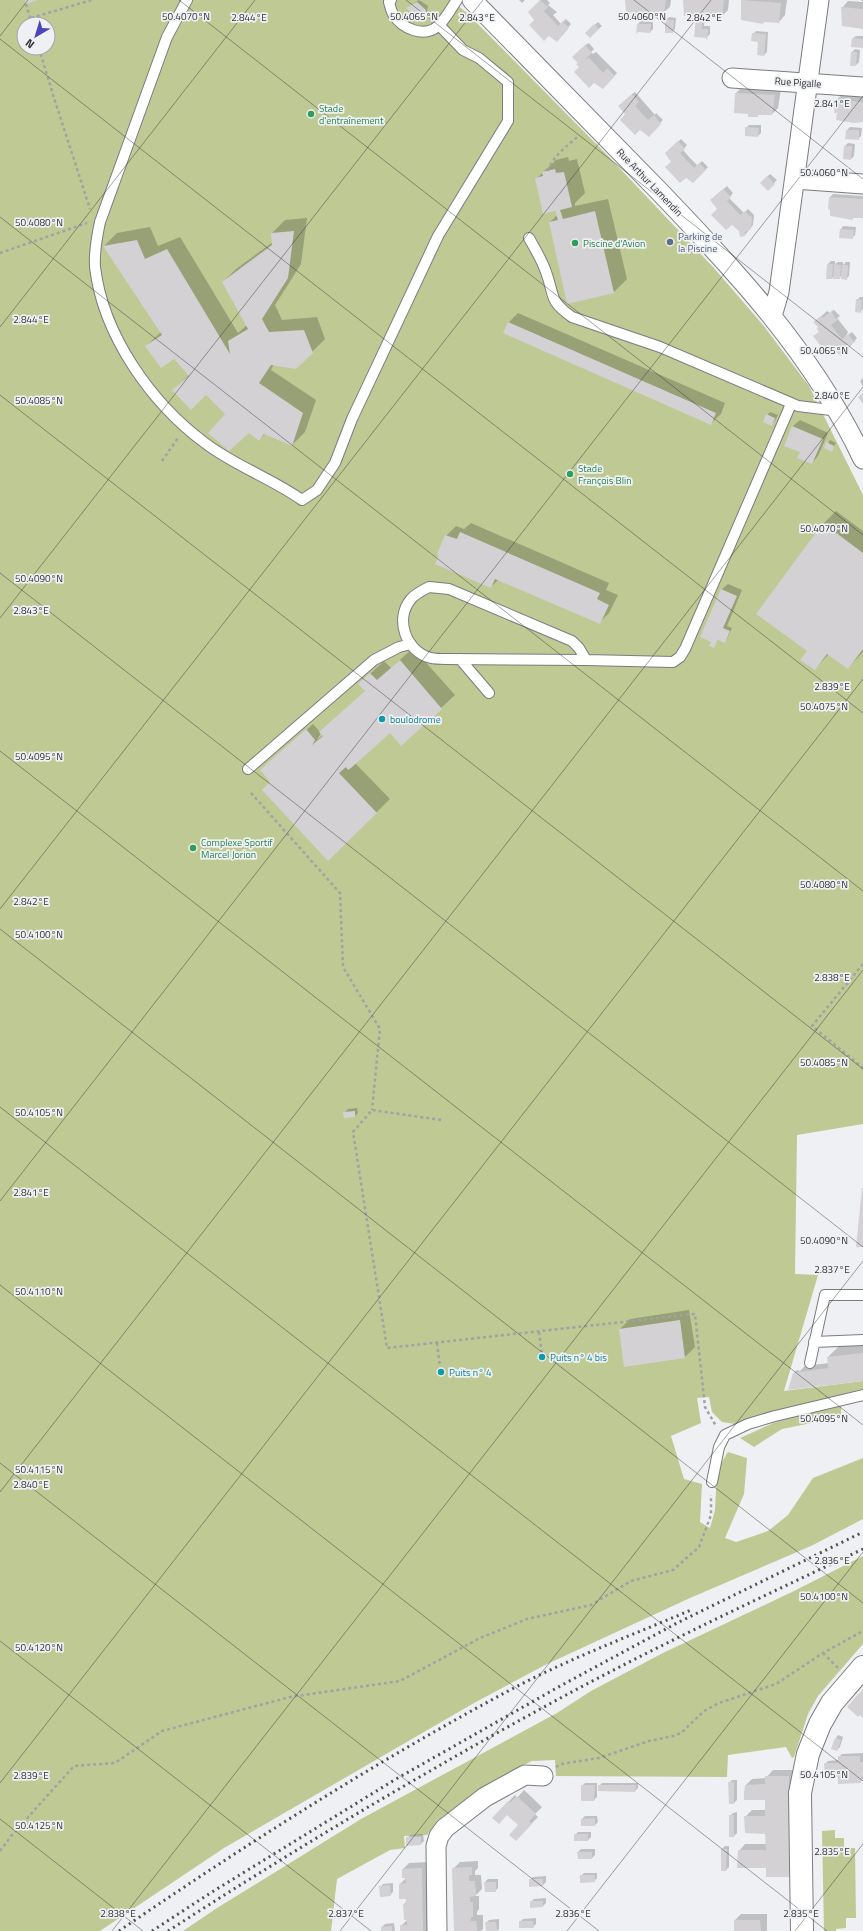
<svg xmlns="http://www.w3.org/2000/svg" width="863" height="1931" font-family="'Titillium Web',sans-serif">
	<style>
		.green { fill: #bec994; fill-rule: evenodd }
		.shadow { fill: #0003; fill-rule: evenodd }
		.building { fill: #d3d1d4 }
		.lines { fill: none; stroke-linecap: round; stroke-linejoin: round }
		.lane-casing { stroke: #7b7c7f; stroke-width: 12 }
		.street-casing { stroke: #7b7c7f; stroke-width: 21 }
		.secondary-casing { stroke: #7b7c7f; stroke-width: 24 }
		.path { stroke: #a1a2a4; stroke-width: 2.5; stroke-dasharray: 3 3; stroke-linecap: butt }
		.lane { stroke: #fff; stroke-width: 10 }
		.street { stroke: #fff; stroke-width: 19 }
		.secondary { stroke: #fff; stroke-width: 22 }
		.rail { stroke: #515253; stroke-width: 3; stroke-dasharray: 2 4; stroke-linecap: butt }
		.ticks { fill: none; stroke: #323334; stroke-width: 1; stroke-opacity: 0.45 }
		.leisure-dot { fill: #2e9e5b; stroke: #eff0f3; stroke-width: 1.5 }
		.service-dot { fill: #5c6f8a; stroke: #eff0f3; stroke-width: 1.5 }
		.culture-dot { fill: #0f9aa8; stroke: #eff0f3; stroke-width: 1.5 }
		.labels { text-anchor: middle; stroke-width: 3.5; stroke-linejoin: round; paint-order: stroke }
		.street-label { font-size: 10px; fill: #323334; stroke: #eff0f3 }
		.leisure-label { font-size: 10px; fill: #27864d; stroke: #eff0f3; text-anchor: start }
		.service-label { font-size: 10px; fill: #4e5e75; stroke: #eff0f3; text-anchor: start }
		.culture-label { font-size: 10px; fill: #0d838f; stroke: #eff0f3; text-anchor: start }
		.ticks-label { font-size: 10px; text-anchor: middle; fill: #323334; stroke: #eff0f3; stroke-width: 3.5; stroke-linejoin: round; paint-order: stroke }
	</style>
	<rect width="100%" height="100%" fill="#eff0f3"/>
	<!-- green -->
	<path class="green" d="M0,0H451L467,13L610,158L713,267L763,325L809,386L863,495V1124L797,1135L795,1274L818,1275L784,1391L863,1381V1389L756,1416L735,1424L722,1422L712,1412L709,1397L697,1398L701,1423L671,1436L684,1479L702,1484L700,1522L710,1528L715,1510L717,1470L728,1452L747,1458L744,1494L725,1538L736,1542L768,1531L788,1515L813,1478L863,1458V1519L811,1546L690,1598L545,1665L474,1703L224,1848L100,1931H0ZM24,24H48V48H24Z
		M841,1406V1417L782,1429L754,1447L740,1438L789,1416Z
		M863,1556V1644L818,1696L808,1714L794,1757L792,1758L786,1747L728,1755L727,1777L556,1776L555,1760L532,1761L517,1768L478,1791L438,1820L427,1835L404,1836L405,1848L390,1850L337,1879L331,1931H183L217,1908L361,1819L557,1713L591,1691L663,1653L792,1592Z
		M835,1830V1838H844V1848H855L856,1918H846V1928L836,1929V1931H824L822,1831Z"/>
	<!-- shadow -->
	<path class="shadow" d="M419,0L428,6L426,17L423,20L407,8Z
		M519,0H525L522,3Z
		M541,0H547L550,3L548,5L557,12L553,15L561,24L566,19L571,24L560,37L535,20L529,12Z
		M627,0H671L670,7L663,13L651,12L649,14Z
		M685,0H729L728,10L721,17L710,16L705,19L704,26H710V34L707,37L695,36L697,15Z
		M743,0H787L785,15L779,22L765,21L763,23Z
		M848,1L863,2V27L842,8Z
		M669,17L676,18L675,29L672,32L666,20Z
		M641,21L653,22V29L650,32L638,24Z
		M598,22L602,26L590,37L586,33Z
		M756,31L768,32L767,52L764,55L759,42L753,34Z
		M856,36H863V47L853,38Z
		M589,43L594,49L591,52L593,54L596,52L617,73L603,88L580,67L586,45Z
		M855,49L860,50L859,62L856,65L852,52Z
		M742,87L781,89L778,108L772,114L736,93Z
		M635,92L655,115L656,113L663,120L660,123L626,114L632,94Z
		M842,94L863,96V121L838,112L836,101Z
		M749,125H761V133L758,136L746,128Z
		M850,127L862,128L861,136L858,139L847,130Z
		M681,139L687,145L683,150L690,158L698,166L702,161L708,167L693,182L672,162L669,150Z
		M848,143L855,144L854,156L851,159L845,146Z
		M568,157L569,161L577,159L585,193L575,203V206L608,199L627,279L614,292L550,222L557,215L536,179L556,160Z
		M770,174L777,180L768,189L761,183Z
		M727,186L733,193L729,198L744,213L748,209L754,215L753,225L745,235L718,209L714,197Z
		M833,194L863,196V217H854L852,219L830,209V197Z
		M307,218L301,264L275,305L282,320L317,317L325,339L312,352L274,364L271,370L316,400L305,432L292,445L265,434L259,440L227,414L206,394L174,390L189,375L175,357L146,346L161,332L104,246L117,233L150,227L158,246L180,237L238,333L247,325L223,282L236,269L273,242L272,233L285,220Z
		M843,226L856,227L855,235L852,238L841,229Z
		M831,261H835V264L838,262H843V265L846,262H850L849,276L846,279L842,275L839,278L835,275L832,278L828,264Z
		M860,297H863V309L860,312L857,300Z
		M834,310L840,316L837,318L848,332L845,338L852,332L857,338L847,350L832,347L815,336L820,331V327L815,322L827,311L830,313Z
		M518,313L725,403L721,414L711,423L508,323Z
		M863,378V387L860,381Z
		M770,412L778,415L772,425L767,415Z
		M800,420L828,433L818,456L812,463L801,451L785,445L793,426Z
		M830,440L836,443L831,451L825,448Z
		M836,511L863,531V652L848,668L829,654L815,669L808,651L823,524Z
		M471,523L609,583L606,590L618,595L609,613L599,623L499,579L491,587L446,536L456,526L464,529Z
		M728,584L742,590L727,626L732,628L727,639L724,642L719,639L714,647L721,590Z
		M413,648L455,695L401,745L390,732L355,763L390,799L329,859L271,782L268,764L313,724L320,732L366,691L359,684L384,661L391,668ZM321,733L323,735L317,740Z
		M357,1108L358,1113L355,1116L345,1112L348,1109Z
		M689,1310L695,1347L685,1357L620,1329L630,1319Z
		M863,1342V1379L790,1389L794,1373L797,1370L800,1371L805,1366L829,1363L828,1357L841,1344Z
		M838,1735L843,1737L840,1747L837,1750L836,1738Z
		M863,1753V1779L860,1782L839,1776L825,1764L828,1761L839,1760V1757L842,1754Z
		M773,1770H795V1870L788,1876L767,1867L739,1851L745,1844H766V1833L745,1817L752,1810H766V1799L746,1785L752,1779L766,1778Z
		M732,1780H737V1800L734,1803L729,1783Z
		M585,1783H597V1797L594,1800L582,1786Z
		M602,1783H638V1788L635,1791L599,1786Z
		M524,1790L542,1807L535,1814L538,1817L516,1840L520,1825L508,1814L493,1818L515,1795L517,1798Z
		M737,1812V1833L734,1836L730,1816L733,1813Z
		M585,1816H597L598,1822L595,1825H582V1819Z
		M578,1832H591V1837L588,1840L575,1835Z
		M423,1834L424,1841L421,1844L407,1838L410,1835Z
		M725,1846H729V1867L726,1870L722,1849Z
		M581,1849H595V1855L592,1858L578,1852Z
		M478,1861V1868L475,1871V1875H481L482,1889L475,1896H479V1909L477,1912V1915H483V1929L481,1931H455L453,1869L460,1862Z
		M428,1862L430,1931H401V1926L408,1919L404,1904L407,1901L400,1884L407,1877L403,1869L409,1863Z
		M584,1873H597V1878L594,1881L581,1876Z
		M546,1876V1882L543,1885L530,1880L533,1877Z
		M488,1879H498V1888L495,1891L485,1882Z
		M393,1883V1892L390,1895L380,1887L383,1884Z
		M546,1898V1903L543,1906L531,1902L534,1899Z
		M741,1914H767V1931H735V1920Z
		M536,1918V1924L533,1927L520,1922L523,1919Z
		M499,1919V1929L497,1931H487L486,1923L489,1920Z
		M394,1923L395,1931H382V1927L385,1924Z"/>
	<!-- building -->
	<path class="building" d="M25,0H38L26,4Z
		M540,0L547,6L550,5L544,11L558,26L565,19L563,22L569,28L557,42L549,36L544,41L529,25L534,20L528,12Z
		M625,0H666L664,14L650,13L649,15L626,12Z
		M683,0H724L722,18L708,17L707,20L702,19V29H708L707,41L706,38L694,37L696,16H684Z
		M741,0L781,3L779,23L764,22L763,24L741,20Z
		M417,2L426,10L423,21L406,8Z
		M841,7L863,9V29L842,26Z
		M665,20H674L673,33H665Z
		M594,24L599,29L590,38L585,33Z
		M637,24H651L650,33L638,32L636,34Z
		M752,33L766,34L764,56L757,55L758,42L751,41Z
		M852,38L863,39V48L851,47Z
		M587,43L586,46L592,53L585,59L589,58L603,73L607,68L615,76L603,89L594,83L589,88L574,72L579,67L576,64L578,63L572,57Z
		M851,52H857L856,66H850Z
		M735,93L775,95L772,115H758V117H748V114L734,113Z
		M632,94L639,102L635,106L648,120L654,115L661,124L649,137L640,130L635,135L620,120L625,114L618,106Z
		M835,100L863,102V122L854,123L836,120L837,113H834Z
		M745,127L759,128L758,137L745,136Z
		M846,130H859V140L846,139L845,141Z
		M678,141L685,149L680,153L694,168L701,161L700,164L706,170L693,183L686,178L680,183L665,167L671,162L665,153Z
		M844,146H852L851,160L843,159Z
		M555,169L556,173L564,172L572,207L560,210L563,219L595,211L614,293L567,304L549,222L558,220L555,211L543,214L535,178L543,176L542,172Z
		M767,176L775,184L768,191L760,183Z
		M723,189L731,197L727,201L740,215L745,211L751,217L752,216L751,229L745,232V236L740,237L739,231L732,225L726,230L711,215L717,209L710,200Z
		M829,197L863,199V218H853V220L830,216V210L828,209Z
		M840,229L854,230L853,239L839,238Z
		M294,231L288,278L262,319L269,332L304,330L313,353L296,369L271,365L259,383L303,413L292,446L264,434L259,441L249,433L229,451L208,433L225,414L206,395L191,410L172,390L189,376L174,359L161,368L145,346L162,335L103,246L137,240L145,259L167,249L230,354L228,341L248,329L222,282L272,245L271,233Z
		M827,264H833L832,279H826Z
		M834,264L841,265L840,279H833Z
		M842,265H848L847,280L841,279Z
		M856,299L862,300L861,313L855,312Z
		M834,309L832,313L836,319L840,318L831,325L842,339L851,332L849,335L853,341H856L846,348L848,351L841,356L832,348L826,353L813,336L819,332L817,329L818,327L813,322L821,316L823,318Z
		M508,322L716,413L711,425L503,333Z
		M863,393V404L858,397Z
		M766,414L775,418L772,426L763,422Z
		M792,426L823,439L812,464L797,458L800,452L784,446Z
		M826,442L834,446L832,452L824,448Z
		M823,523L863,553V649L848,669L827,654L815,670L800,660L807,651L756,614Z
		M460,532L600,593L597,599L609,605L600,624L495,579L491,588L435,564L439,555L437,554L445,535L457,539Z
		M721,589L737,596L723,628L730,631L725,643L718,640L714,648L709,646L711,642L700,637Z
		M400,660L442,709L401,746L390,733L351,768L348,770L346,767L339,773L377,813L328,861L262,790L270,782L260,770L306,729L315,740L312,745L323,736L319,732L365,691L358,684L370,673L377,680Z
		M355,1111V1117L344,1118L343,1112Z
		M862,1188H863V1247H856Z
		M680,1320L685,1358L624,1367L619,1329Z
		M863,1353V1381L788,1390L793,1373L828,1368L827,1357Z
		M863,1689V1718L860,1715L858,1717L847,1707Z
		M835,1738L841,1740L837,1751L831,1749Z
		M838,1756H860V1762H863V1777H861V1783L838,1784V1777H825L824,1763H838Z
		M765,1776H789V1877H766V1868H737L738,1850H766L765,1834L745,1833L744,1816H765V1800H744V1793L745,1785L765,1784Z
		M728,1782H734V1804H729Z
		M581,1785H595L594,1801H581Z
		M598,1785H636L635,1792L598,1791Z
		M517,1796L536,1814L529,1821L532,1824L516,1841L509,1835L518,1825L507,1815L499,1824L492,1818L508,1801L510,1803Z
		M729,1815H734V1837H729Z
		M595,1818V1826H581V1819Z
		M574,1834H588V1841H574Z
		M406,1837H421V1845L406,1846Z
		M721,1849H727L726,1871H721Z
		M577,1852H592V1859H578Z
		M472,1867V1875H469V1881H475L476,1896L470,1897V1902H473V1917H471V1921H476L477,1931H454L452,1868Z
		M422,1868L423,1931H400V1925H407V1920H404L403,1904H406V1899H399V1884L406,1883L405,1878H402V1869Z
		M580,1875H595V1882L580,1883Z
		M529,1879H543V1886L529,1887Z
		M484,1882H496V1892H485Z
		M390,1885L391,1896L380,1897L379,1886Z
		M530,1901H543V1907L530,1908Z
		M734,1920H760L761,1931H734Z
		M519,1921H533L534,1928H519Z
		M485,1922H496L497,1931H486Z
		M392,1926V1931H381V1927Z"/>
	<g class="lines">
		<!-- lane casing -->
		<g class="lane-casing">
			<path id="lane" d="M187,0L167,37L100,222C97,236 94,252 95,267C103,335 151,403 205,443C235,466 271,478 302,500L317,490L335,463L352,419L438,236L508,121V82L479,58L463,50L439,25
				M391,0L389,2C390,5 391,11 393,14C402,29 424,38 438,26C446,19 451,8 457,0
				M529,238C535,249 542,260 546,272C555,296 548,300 572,317L660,347L798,406L839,411
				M429,587L449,589L572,641L579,648L586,660L446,659C441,659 435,659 431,658C406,652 394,619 411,599C415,594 423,590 429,587Z
				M460,659L489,693
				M586,660L673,662L680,657L685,649L791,404
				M248,769L374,660L399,647L411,644
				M814,1342L863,1340
				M810,1363L825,1295H863
				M712,1482L719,1447L725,1435L748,1424L775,1416L863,1395"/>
		</g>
		<!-- street casing -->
		<g class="street-casing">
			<path id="street" d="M472,0C534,63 596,126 657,189C736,271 814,355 863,459
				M732,78L863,87
				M795,179L863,184
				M772,316L779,292L819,0
				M437,1931L436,1846L439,1836L445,1828L485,1797L525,1775L543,1776"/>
		</g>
		<!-- secondary casing -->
		<g class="secondary-casing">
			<path id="secondary" d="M802,1931L800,1793L808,1754L820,1724L832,1703L863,1667"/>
		</g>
		<!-- path -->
		<path class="path" d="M26,4L32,24
			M31,18L92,0
			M39,48L54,98L90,209
			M548,171C553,155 568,146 579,135
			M0,253L87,223
			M162,461L178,438
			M251,793L340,893L343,967L380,1029L372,1110
			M863,964L812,1026L863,1068
			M441,1120L372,1110L353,1132L387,1348L695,1314L705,1407L716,1426
			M539,1332L542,1354
			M437,1343L440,1367
			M823,1653L838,1668
			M556,1767L561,1764L599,1758L649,1741L673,1736L681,1733L704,1711L719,1703L776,1684L823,1653L863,1631
			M0,1851L12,1835L74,1766L115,1763L162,1731L290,1697L400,1681L480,1638L527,1619L591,1605L631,1581L673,1570L699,1547L711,1515V1495"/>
		<!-- lane -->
		<use href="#lane" class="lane"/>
		<!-- street -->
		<use href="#street" class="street"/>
		<!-- secondary -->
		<use href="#secondary" class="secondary"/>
		<!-- rail -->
		<path class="rail" d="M119,1931C245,1845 375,1762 510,1690C568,1659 630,1636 691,1610
			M152,1931L212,1892L396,1779L562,1685L677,1623L863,1532
			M168,1931C298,1847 431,1768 566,1695C663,1643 764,1596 863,1549"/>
	</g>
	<!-- ticks -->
	<path class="ticks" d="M179,0L863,535M406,0L863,357M634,0L863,179M862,0L863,1M0,36L28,0M0,39L863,713M0,217L863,891M0,327L255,0M0,395L863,1069M0,573L863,1247M0,618L483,0M0,751L863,1425M0,909L711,0M0,929L863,1603M0,1107L863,1781M0,1201L863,96M0,1285L827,1931M0,1463L599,1931M0,1492L863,387M0,1641L371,1931M0,1783L863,679M0,1819L143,1931M112,1931L863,970M340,1931L863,1261M567,1931L863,1552M795,1931L863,1844"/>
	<!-- markers -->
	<g class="leisure-dot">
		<circle cx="311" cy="114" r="4"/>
		<circle cx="575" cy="243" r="4"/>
		<circle cx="570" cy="474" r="4"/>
		<circle cx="193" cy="848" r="4"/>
	</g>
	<circle class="service-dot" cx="670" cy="242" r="4"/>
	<g class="culture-dot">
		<circle cx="382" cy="719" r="4"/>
		<circle cx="542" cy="1357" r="4"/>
		<circle cx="441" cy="1372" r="4"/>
	</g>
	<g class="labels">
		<!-- street labels -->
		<g class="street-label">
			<text transform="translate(798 82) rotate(4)" y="4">Rue Pigalle</text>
			<text transform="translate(650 182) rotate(46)" y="4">Rue Arthur Lamendin</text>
		</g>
		<!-- leisure labels -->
		<g class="leisure-label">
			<text x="319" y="112">Stade<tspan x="319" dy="12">d'entraînement</tspan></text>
			<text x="583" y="247">Piscine d'Avion</text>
			<text x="578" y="472">Stade<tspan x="578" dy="12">François Blin</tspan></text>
			<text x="201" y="846">Complexe Sportif<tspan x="201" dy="12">Marcel Jorion</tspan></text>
		</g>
		<!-- service labels -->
		<g class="service-label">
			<text x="678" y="240">Parking de<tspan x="678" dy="12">la Piscine</tspan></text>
		</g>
		<!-- culture labels -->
		<g class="culture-label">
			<text x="390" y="723">boulodrome</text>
			<text x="550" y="1361">Puits n° 4 bis</text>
			<text x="449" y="1376">Puits n° 4</text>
		</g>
	</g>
	<g class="ticks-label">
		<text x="186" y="20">50.4070°N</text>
		<text x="414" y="20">50.4065°N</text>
		<text x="642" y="20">50.4060°N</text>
		<text x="704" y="21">2.842°E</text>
		<text x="249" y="21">2.844°E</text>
		<text x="477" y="21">2.843°E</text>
		<text x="832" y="107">2.841°E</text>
		<text x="824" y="176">50.4060°N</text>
		<text x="39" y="226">50.4080°N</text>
		<text x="31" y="323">2.844°E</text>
		<text x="824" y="354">50.4065°N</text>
		<text x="832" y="399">2.840°E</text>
		<text x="39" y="404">50.4085°N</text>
		<text x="824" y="532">50.4070°N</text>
		<text x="39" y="582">50.4090°N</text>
		<text x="31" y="614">2.843°E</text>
		<text x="832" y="690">2.839°E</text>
		<text x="824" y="710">50.4075°N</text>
		<text x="39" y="760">50.4095°N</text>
		<text x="824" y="888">50.4080°N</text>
		<text x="31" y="905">2.842°E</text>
		<text x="39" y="938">50.4100°N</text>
		<text x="832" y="981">2.838°E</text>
		<text x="824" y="1066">50.4085°N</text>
		<text x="39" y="1116">50.4105°N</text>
		<text x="31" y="1196">2.841°E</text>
		<text x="824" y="1244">50.4090°N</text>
		<text x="832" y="1273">2.837°E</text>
		<text x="39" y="1295">50.4110°N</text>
		<text x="824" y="1422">50.4095°N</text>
		<text x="39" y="1473">50.4115°N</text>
		<text x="31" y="1488">2.840°E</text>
		<text x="832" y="1564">2.836°E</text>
		<text x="824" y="1600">50.4100°N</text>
		<text x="39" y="1651">50.4120°N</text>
		<text x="824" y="1778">50.4105°N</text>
		<text x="31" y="1779">2.839°E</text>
		<text x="39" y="1829">50.4125°N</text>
		<text x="832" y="1855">2.835°E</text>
		<text x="118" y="1917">2.838°E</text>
		<text x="346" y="1917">2.837°E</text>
		<text x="573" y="1917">2.836°E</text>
		<text x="801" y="1917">2.835°E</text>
	</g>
	<!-- north arrow -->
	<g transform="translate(36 36) rotate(218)"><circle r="19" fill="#eff0f3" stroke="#a3a4a7"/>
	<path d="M0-3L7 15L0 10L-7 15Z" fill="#4946bc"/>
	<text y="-6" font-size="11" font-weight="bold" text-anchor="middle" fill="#323334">N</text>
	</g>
</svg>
